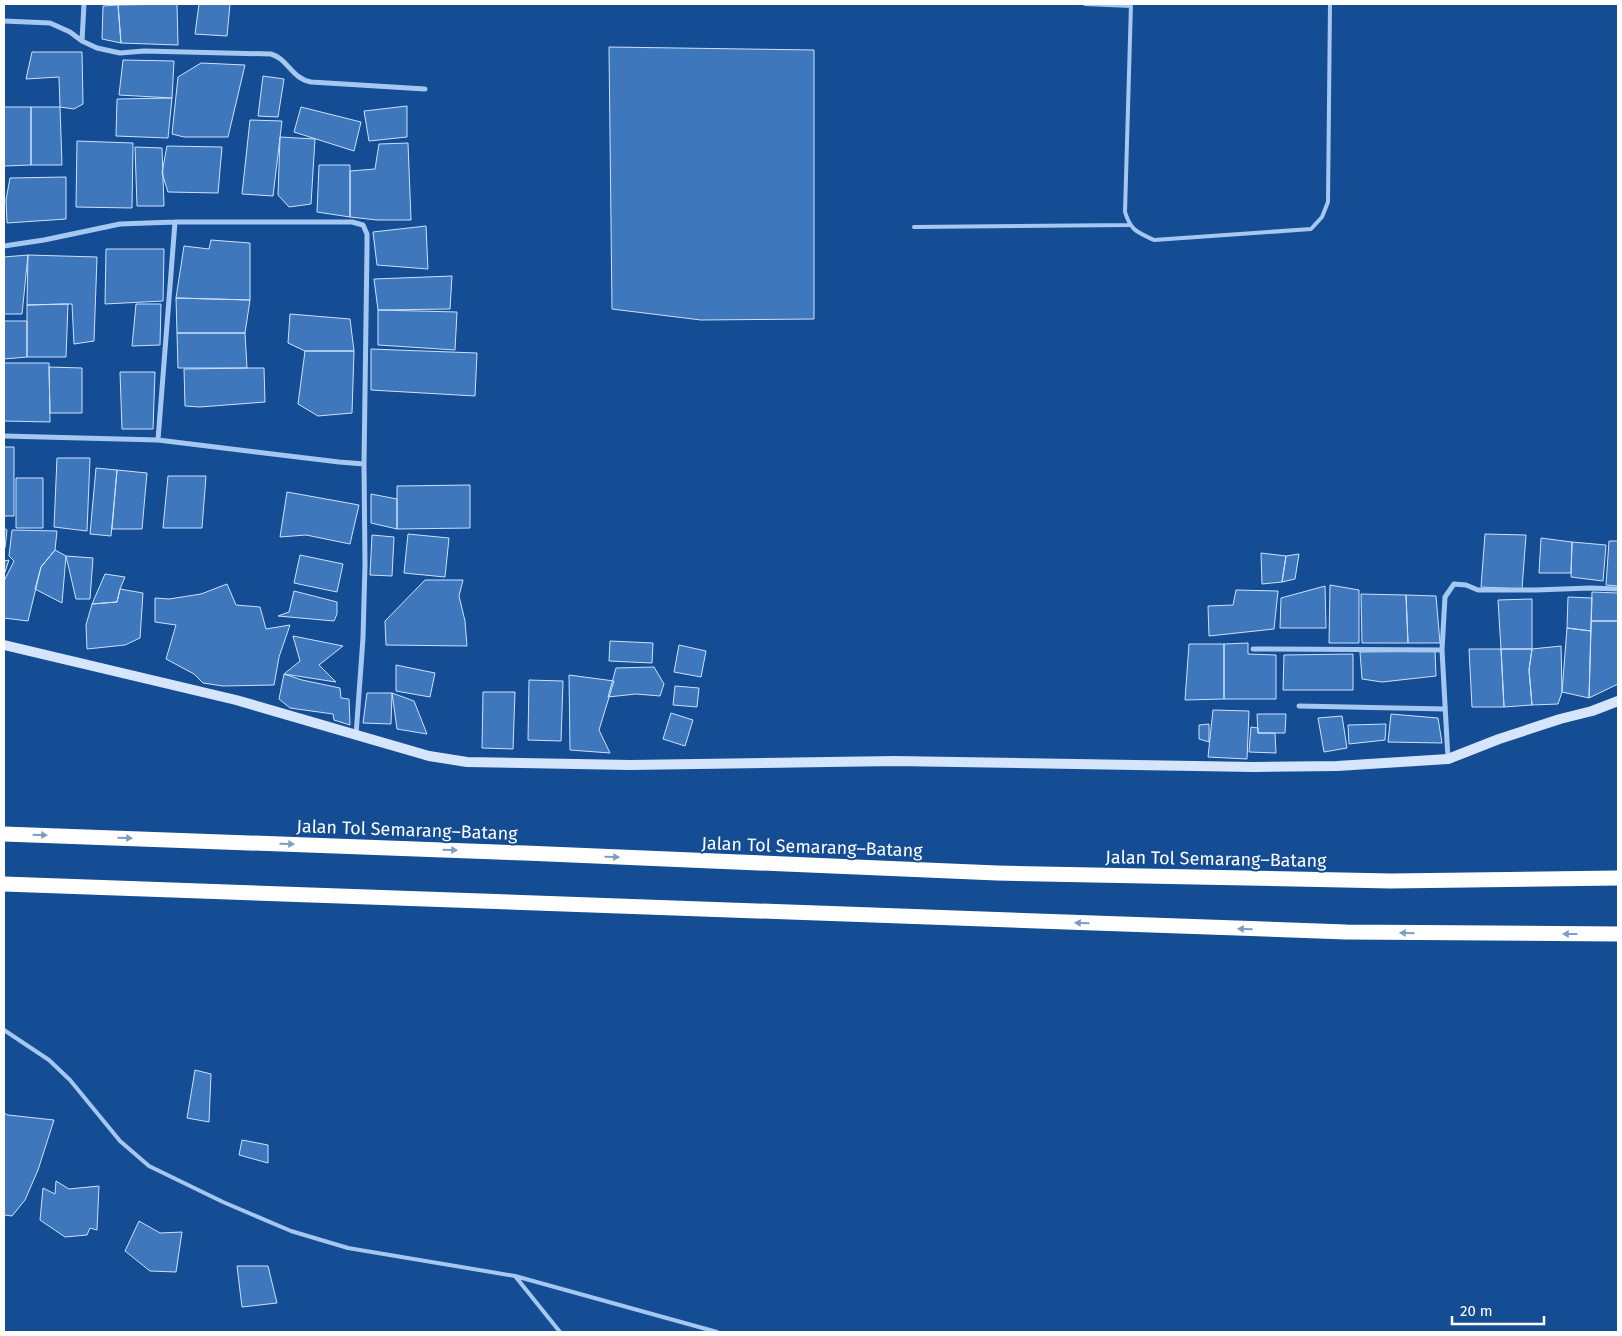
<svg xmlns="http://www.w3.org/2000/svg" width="1622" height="1336" font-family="'Fira Sans',sans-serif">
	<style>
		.building { fill: #3e77bc; stroke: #cce2fc }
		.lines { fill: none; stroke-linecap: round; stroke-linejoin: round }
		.lane { stroke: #a5c8f1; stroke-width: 4 }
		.street { stroke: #a5c8f1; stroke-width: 5 }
		.secondary { stroke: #d4e5fc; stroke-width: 10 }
		.highway { stroke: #fff; stroke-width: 15 }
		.oneway { fill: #7e9dc4 }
		.labels { text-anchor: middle; stroke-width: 4; stroke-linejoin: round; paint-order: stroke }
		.street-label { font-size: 18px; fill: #fff; stroke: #154d94 }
	</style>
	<rect width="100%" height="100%" fill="#154d94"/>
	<!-- building -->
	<path class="building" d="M177,4L178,45L121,43L118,5Z
		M199,4H230L227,36L195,34Z
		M118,5L121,43L102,39L103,6Z
		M609,47L814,50V319L701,320L612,309Z
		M32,52H82L83,104L74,109L60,107L59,77L26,79Z
		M123,60L174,61L172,98L119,95Z
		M201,63L245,65L228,137H184L172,134L178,77Z
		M263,76L284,79L278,117L258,116Z
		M172,98L168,138L116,136L117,99Z
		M407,106V137L369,141L364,111Z
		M4,107H31V165L4,166Z
		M31,107H60L62,165H31Z
		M301,107L361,122L354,151L294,132Z
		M250,120L282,121L273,196L242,194Z
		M280,137L315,139L311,204L289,207L278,195Z
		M77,141L133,143L132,208L76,207Z
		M408,143L411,220H377L350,217V171L375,169L379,144Z
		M167,146L222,147L218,193L168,192L162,173Z
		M135,147L162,148L164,206H137Z
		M319,165H350V217L317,212Z
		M66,177V219L7,223L6,200L10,178Z
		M426,226L428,269L377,265L373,232Z
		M211,240L250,243V300L176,298L184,246L209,249Z
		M106,249H164L163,301L105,304Z
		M28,255L97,257L94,341L74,344L72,304L27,305Z
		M28,255L22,314H4V257Z
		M452,276L450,309L378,310L374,279Z
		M176,298L250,300L245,333H177Z
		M62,304H68L66,357H27V305Z
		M136,304H161L160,345L132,346Z
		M378,310L457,312L455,350L378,345Z
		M290,314L350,319L354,351H305L288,343Z
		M4,321H27V357L4,359Z
		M177,333H245L247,368H178Z
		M371,349L477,353L475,396L371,390Z
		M305,351H354L352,413L318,416L298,404Z
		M4,363H49L50,422L4,421Z
		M49,367L82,368V413H50Z
		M247,368H264L265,402L200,407L185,406L184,369Z
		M120,372H155L153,429H122Z
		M4,447H14V516H4Z
		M57,458H90L87,531L54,527Z
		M96,468L117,470L111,536L90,534Z
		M117,470L147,473L142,529H112Z
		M168,476H206L202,528H163Z
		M16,478H43V528H16Z
		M470,485V528L397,529V486Z
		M287,492L359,505L350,544L306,535L280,537Z
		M371,494L397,499V529L371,523Z
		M4,528L7,530L5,548L4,547Z
		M12,530L57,531L55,550L41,567L28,621L4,618V581L14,561L9,556Z
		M408,534L449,538L445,577L404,573Z
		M1485,534L1526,535L1522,589L1481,587Z
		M372,535L394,537L392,576L370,575Z
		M1541,538L1572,542L1571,573H1539Z
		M1609,541H1618V586L1606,585Z
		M1572,542L1606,545L1603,581L1571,577Z
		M55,550L66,556L62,603L35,589L41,567Z
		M1261,553L1286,556L1282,582L1262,584Z
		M1299,554L1295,579L1282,582L1286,556Z
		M300,555L343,564L337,592L294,583Z
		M66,556L93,558L90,599H76Z
		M9,560L4,575V561Z
		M105,574L125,577L120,589L117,602L92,604Z
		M425,580H463L459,596L465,621L467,646L386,645L385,621Z
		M227,584L236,605L260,607L266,629L290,625L279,657L274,685L223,686L203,683L194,674L166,659L176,625L155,622V598L169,599L201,594Z
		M1330,585L1359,590V643H1329Z
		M1325,586L1326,628H1280L1281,598Z
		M120,589L143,593L140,638L125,645L87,649L86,625L92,604L117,602Z
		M1236,590L1278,591L1274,629L1209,636L1208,606L1233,605Z
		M294,591L337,602V614L334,621L278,616L289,612Z
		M1592,592L1618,593V621H1591Z
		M1361,594L1406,595L1408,643H1362Z
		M1406,595L1436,596L1440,643H1408Z
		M1568,597L1592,598L1591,631L1567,628Z
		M1532,599V649H1501L1498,600Z
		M1591,621H1618V684L1589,698Z
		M1567,628L1591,631L1589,698L1562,692Z
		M293,636L343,646L319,665L336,682L284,674L300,661Z
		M610,641L653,643L652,663L609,661Z
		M1248,643V654L1276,655V699H1224V644Z
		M1189,644H1224V699L1185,700Z
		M679,645L706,651L701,677L674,672Z
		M1561,646L1562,692L1558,704L1532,705L1529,670L1532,649Z
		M1469,649H1501L1504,707H1472Z
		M1501,649H1532L1529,670L1532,705L1504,707Z
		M1435,651L1436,676L1382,682L1362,679L1360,652Z
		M1353,654V690H1283L1284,655Z
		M396,665L435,673L430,697L396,691Z
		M654,667L664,684L660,696L636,694L608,697L616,668Z
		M284,674L302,680L340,688L341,698L349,699L350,725L334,720L333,714L290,708L279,699Z
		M569,675L614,681L599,730L610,753L570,750Z
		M529,680L563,681L561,741L528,740Z
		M675,686L699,688L697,707L673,705Z
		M483,692H515L513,749L482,748Z
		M367,693H392L391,724L363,723Z
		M392,693L414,701L427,734L397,729Z
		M1213,710L1249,711L1247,759L1208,757Z
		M671,713L693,720L685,746L663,739Z
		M1257,714H1286L1285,733H1258Z
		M1391,714L1438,718L1442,743L1388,742Z
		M1342,716L1347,748L1324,752L1318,718Z
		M1209,724V742L1199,739V725Z
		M1386,724L1385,740L1349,744L1348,725Z
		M1251,727L1258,728V733H1275L1276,753L1249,752Z
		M195,1070L211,1074L209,1122L187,1118Z
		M4,1113L8,1115L54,1120L38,1170L25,1200L12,1216L5,1215L4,1217Z
		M242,1140L268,1145V1163L239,1155Z
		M56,1181L69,1189L99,1186L97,1230L90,1228L87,1235L65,1237L40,1220L43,1188L55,1194Z
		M139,1221L160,1233L182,1232L176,1272L150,1271L125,1251Z
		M237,1266H268L277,1303L242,1307Z"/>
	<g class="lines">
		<!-- lane -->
		<path class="lane" d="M1085,4L1131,6
			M1131,4L1125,212C1131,231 1137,232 1154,240L1311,229L1322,217L1328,202L1330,4
			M914,227L1129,225
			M4,1030L49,1060L70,1080L120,1141L149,1166L223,1202L291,1231L348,1248L515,1276L717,1332
			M515,1276L560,1332"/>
		<!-- street -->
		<path class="street" d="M4,21L50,23L70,32L82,41L97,48L120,53L144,51L271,54C288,59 291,78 311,82L425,89
			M82,41L84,4
			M4,246L44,240L120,224L175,222H352L363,225L367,234V248L364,464L339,462L158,440L4,436
			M158,440L175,222
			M1253,649L1442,650
			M1299,706L1445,709
			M356,735L363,638L365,565L364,464
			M1448,759L1442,650L1445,597L1454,584L1466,585L1478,590H1536L1590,588L1618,589"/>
		<!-- secondary -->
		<path class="secondary" d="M4,645L236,700L429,756L467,762L630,765L895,761L1254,767L1337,766L1448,759L1499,739L1560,719L1592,711L1618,701"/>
		<!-- highway -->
		<path class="highway" d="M4,834L525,853L997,873L1391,881L1618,878
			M4,884L1346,932L1618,934"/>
	</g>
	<!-- one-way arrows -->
	<defs><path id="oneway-solid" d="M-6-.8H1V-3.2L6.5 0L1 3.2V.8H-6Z" transform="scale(1.25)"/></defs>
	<g class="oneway">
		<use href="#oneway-solid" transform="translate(40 835) rotate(2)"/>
		<use href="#oneway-solid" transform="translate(125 838) rotate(2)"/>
		<use href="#oneway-solid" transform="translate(287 844) rotate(2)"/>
		<use href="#oneway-solid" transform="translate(450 850) rotate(2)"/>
		<use href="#oneway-solid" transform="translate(612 857) rotate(2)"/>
		<use href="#oneway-solid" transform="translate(1082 923) rotate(-178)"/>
		<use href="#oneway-solid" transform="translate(1245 929) rotate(-178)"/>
		<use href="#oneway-solid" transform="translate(1407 933) rotate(-179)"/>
		<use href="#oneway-solid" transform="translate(1570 934) rotate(180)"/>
	</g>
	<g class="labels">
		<!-- street labels -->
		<g class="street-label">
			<text transform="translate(407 830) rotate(2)" y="6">Jalan Tol Semarang–Batang</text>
			<text transform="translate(812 847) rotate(2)" y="6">Jalan Tol Semarang–Batang</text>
			<text transform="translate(1216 859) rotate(1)" y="6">Jalan Tol Semarang–Batang</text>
		</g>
	</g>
	<!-- border -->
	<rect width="1622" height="1336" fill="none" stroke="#ffffff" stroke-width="10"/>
	<!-- scale -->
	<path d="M1452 1316v8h92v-8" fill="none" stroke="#ffffff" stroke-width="2.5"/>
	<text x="1460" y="1316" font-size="15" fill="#ffffff" stroke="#154d94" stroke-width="4" paint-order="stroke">20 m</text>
</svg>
